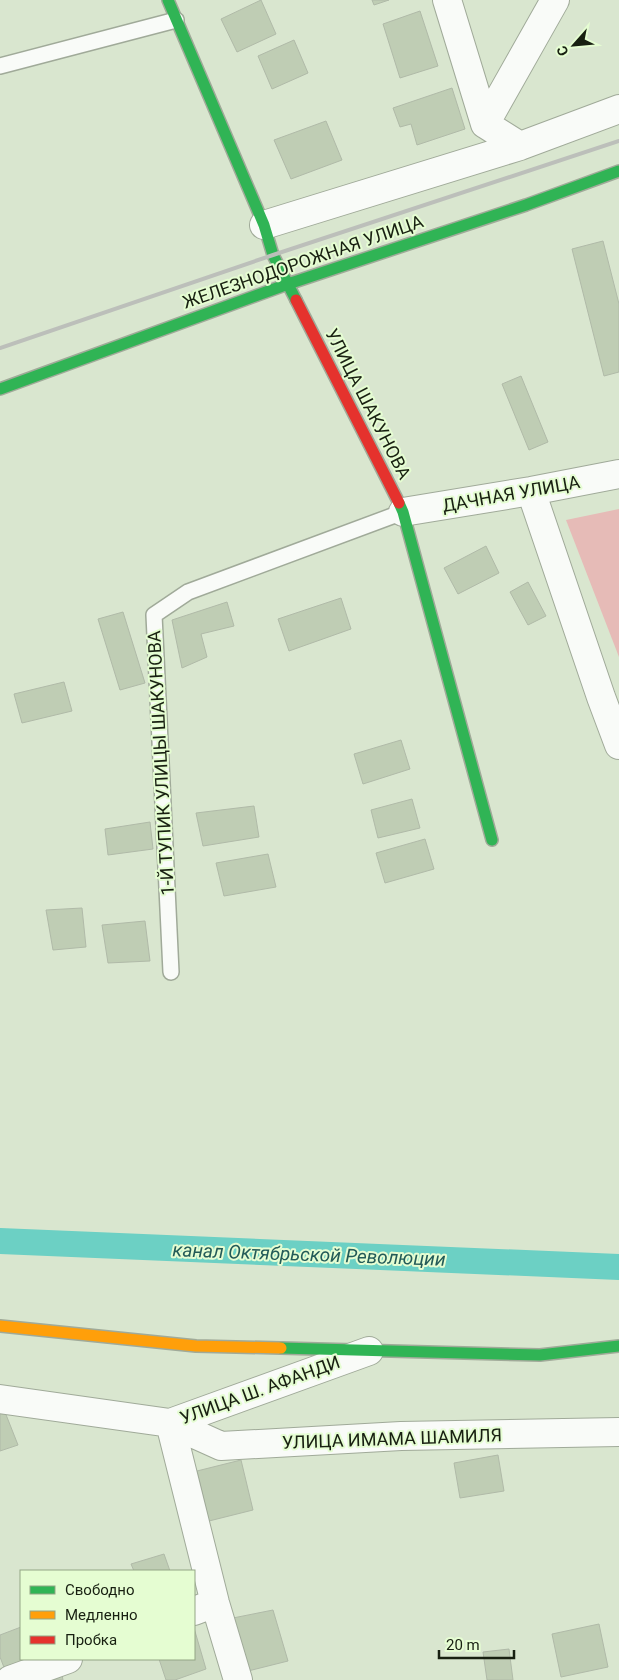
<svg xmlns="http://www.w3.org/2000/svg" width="619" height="1680" font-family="Roboto,sans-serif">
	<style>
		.green { fill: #e6bbb7 }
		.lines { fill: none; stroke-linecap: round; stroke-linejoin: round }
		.canal { stroke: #6cd0c4; stroke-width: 26 }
		.building { fill: #bfcdb4; stroke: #b0baa8 }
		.lane-casing { stroke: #a0aa99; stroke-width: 18 }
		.street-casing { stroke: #a0aa99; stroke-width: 30 }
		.fast-casing { stroke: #a0aa99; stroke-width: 14 }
		.slow-casing { stroke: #a0aa99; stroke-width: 14 }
		.jam-casing { stroke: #a0aa99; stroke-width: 14 }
		.lane { stroke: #f9fbf8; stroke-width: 15 }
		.street { stroke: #f9fbf8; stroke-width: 28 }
		.fast { stroke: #30b455; stroke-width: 11 }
		.slow { stroke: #ff9f0a; stroke-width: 11 }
		.jam { stroke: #e5322d; stroke-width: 11 }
		.rail { stroke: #bcbfba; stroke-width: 4 }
		.labels { text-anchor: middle; stroke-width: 4; stroke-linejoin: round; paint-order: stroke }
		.street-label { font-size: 18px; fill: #182011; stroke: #e5fdd2 }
		.water-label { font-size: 19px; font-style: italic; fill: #235b58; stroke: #e5fdd2 }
	</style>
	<rect width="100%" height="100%" fill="#d9e6cf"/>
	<!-- green -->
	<path class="green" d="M619,509V657L566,520Z"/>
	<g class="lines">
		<!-- canal -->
		<path class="canal" d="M0,1241L619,1267"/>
	</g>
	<!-- building -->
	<path class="building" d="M261,0L276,34L237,52L221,19Z
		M372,0H389L374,5Z
		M420,11L438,66L400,78L383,24Z
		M294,40L308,73L272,89L258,56Z
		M452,88L465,129L417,145L411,124L400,127L393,108Z
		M326,121L342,160L291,179L274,140Z
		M603,241L619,304V372L604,376L572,249Z
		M521,376L548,442L529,450L502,384Z
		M486,546L499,573L458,594L444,568Z
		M528,582L546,616L528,625L510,592Z
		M341,598L351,629L289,651L278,619Z
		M227,602L234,626L201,634L207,657L182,668L172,620Z
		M123,612L145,683L120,690L98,619Z
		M64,682L72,711L22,723L14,694Z
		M401,740L410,769L363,784L354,754Z
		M412,799L420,828L378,838L371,810Z
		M254,806L259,837L203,846L196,813Z
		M150,822L153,849L108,855L105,829Z
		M425,839L434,869L385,883L376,853Z
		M268,854L276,887L224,896L216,863Z
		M82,908L86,947L53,950L46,910Z
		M145,921L150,961L108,963L102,925Z
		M0,1407H3L18,1445L0,1451Z
		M498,1455L504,1491L460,1498L454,1463Z
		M241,1460L253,1510L209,1521L197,1471Z
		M164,1554L170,1571H134L131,1564Z
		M273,1610L288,1661L248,1671L233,1618Z
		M599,1624L608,1667L561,1677L552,1634Z
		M21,1627V1659H34L5,1670L0,1657V1635Z
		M194,1628L206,1669L175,1680H166L159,1659H194Z
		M509,1649L513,1680H487L483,1652Z
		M62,1675L63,1680H49Z"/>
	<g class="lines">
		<!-- lane casing -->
		<g class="lane-casing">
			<path id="lane" d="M0,66L176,20
				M171,972L154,615L188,592L403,512"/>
		</g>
		<!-- street casing -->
		<g class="street-casing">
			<path id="street" d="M447,0L485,124L520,146
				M485,124L555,0
				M264,225L520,146L619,109
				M531,491L601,697L619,745
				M403,512L531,491L619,474
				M0,1399L170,1423L369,1351
				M170,1423L221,1446L401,1436L619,1432
				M170,1423L215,1603L238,1680
				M194,1611L215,1603
				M10,1680L68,1659"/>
		</g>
		<!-- fast casing -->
		<g class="fast-casing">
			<path id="fast" d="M168,0L264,225L273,255L296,300
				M0,389L288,284L526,205L619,171
				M399,503L403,512L492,840
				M281,1348L540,1355L619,1346"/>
		</g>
		<!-- slow casing -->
		<g class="slow-casing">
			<path id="slow" d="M0,1326L196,1346L281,1348"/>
		</g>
		<!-- jam casing -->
		<g class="jam-casing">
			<path id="jam" d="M296,300L399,503"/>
		</g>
		<!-- lane -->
		<use href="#lane" class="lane"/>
		<!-- street -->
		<use href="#street" class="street"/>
		<!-- fast -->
		<use href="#fast" class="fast"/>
		<!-- slow -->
		<use href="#slow" class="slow"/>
		<!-- jam -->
		<use href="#jam" class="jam"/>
		<!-- rail -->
		<path class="rail" d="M0,348L273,255L619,141"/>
	</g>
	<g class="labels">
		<!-- street labels -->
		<g class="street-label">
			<text transform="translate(303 262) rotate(-19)" y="6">ЖЕЛЕЗНОДОРОЖНАЯ УЛИЦА</text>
			<text transform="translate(368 404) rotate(63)" y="6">УЛИЦА ШАКУНОВА</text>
			<text transform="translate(511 494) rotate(-10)" y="6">ДАЧНАЯ УЛИЦА</text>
			<text transform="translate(161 763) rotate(-93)" y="6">1-Й ТУПИК УЛИЦЫ ШАКУНОВА</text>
			<text transform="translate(260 1390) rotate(-20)" y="6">УЛИЦА Ш. АФАНДИ</text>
			<text transform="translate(392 1439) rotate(-2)" y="6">УЛИЦА ИМАМА ШАМИЛЯ</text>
		</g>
		<!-- water labels -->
		<g class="water-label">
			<text transform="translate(309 1254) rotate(2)" y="7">канал Октябрьской Революции</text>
		</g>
	</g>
	<!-- legend -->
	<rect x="20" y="1570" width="175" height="90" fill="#e5fdd2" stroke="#93a585"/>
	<rect x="30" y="1586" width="25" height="8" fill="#30b455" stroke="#93a585"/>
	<text x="65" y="1595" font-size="15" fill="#182011">Свободно</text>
	<rect x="30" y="1611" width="25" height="8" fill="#ff9f0a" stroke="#93a585"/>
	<text x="65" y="1620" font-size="15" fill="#182011">Медленно</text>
	<rect x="30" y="1636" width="25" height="8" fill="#e5322d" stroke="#93a585"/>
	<text x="65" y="1645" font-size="15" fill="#182011">Пробка</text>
	<!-- north arrow -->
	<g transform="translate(574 45) rotate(243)" stroke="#e5fdd2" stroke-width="4" paint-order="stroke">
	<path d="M0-4L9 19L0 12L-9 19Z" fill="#182011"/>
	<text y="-8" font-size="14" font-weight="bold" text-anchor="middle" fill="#182011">С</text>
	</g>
	<!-- scale -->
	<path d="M439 1650v8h75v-8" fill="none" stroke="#182011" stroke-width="2.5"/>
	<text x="446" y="1650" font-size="15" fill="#182011" stroke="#e5fdd2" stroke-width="4" paint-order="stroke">20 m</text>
</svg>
